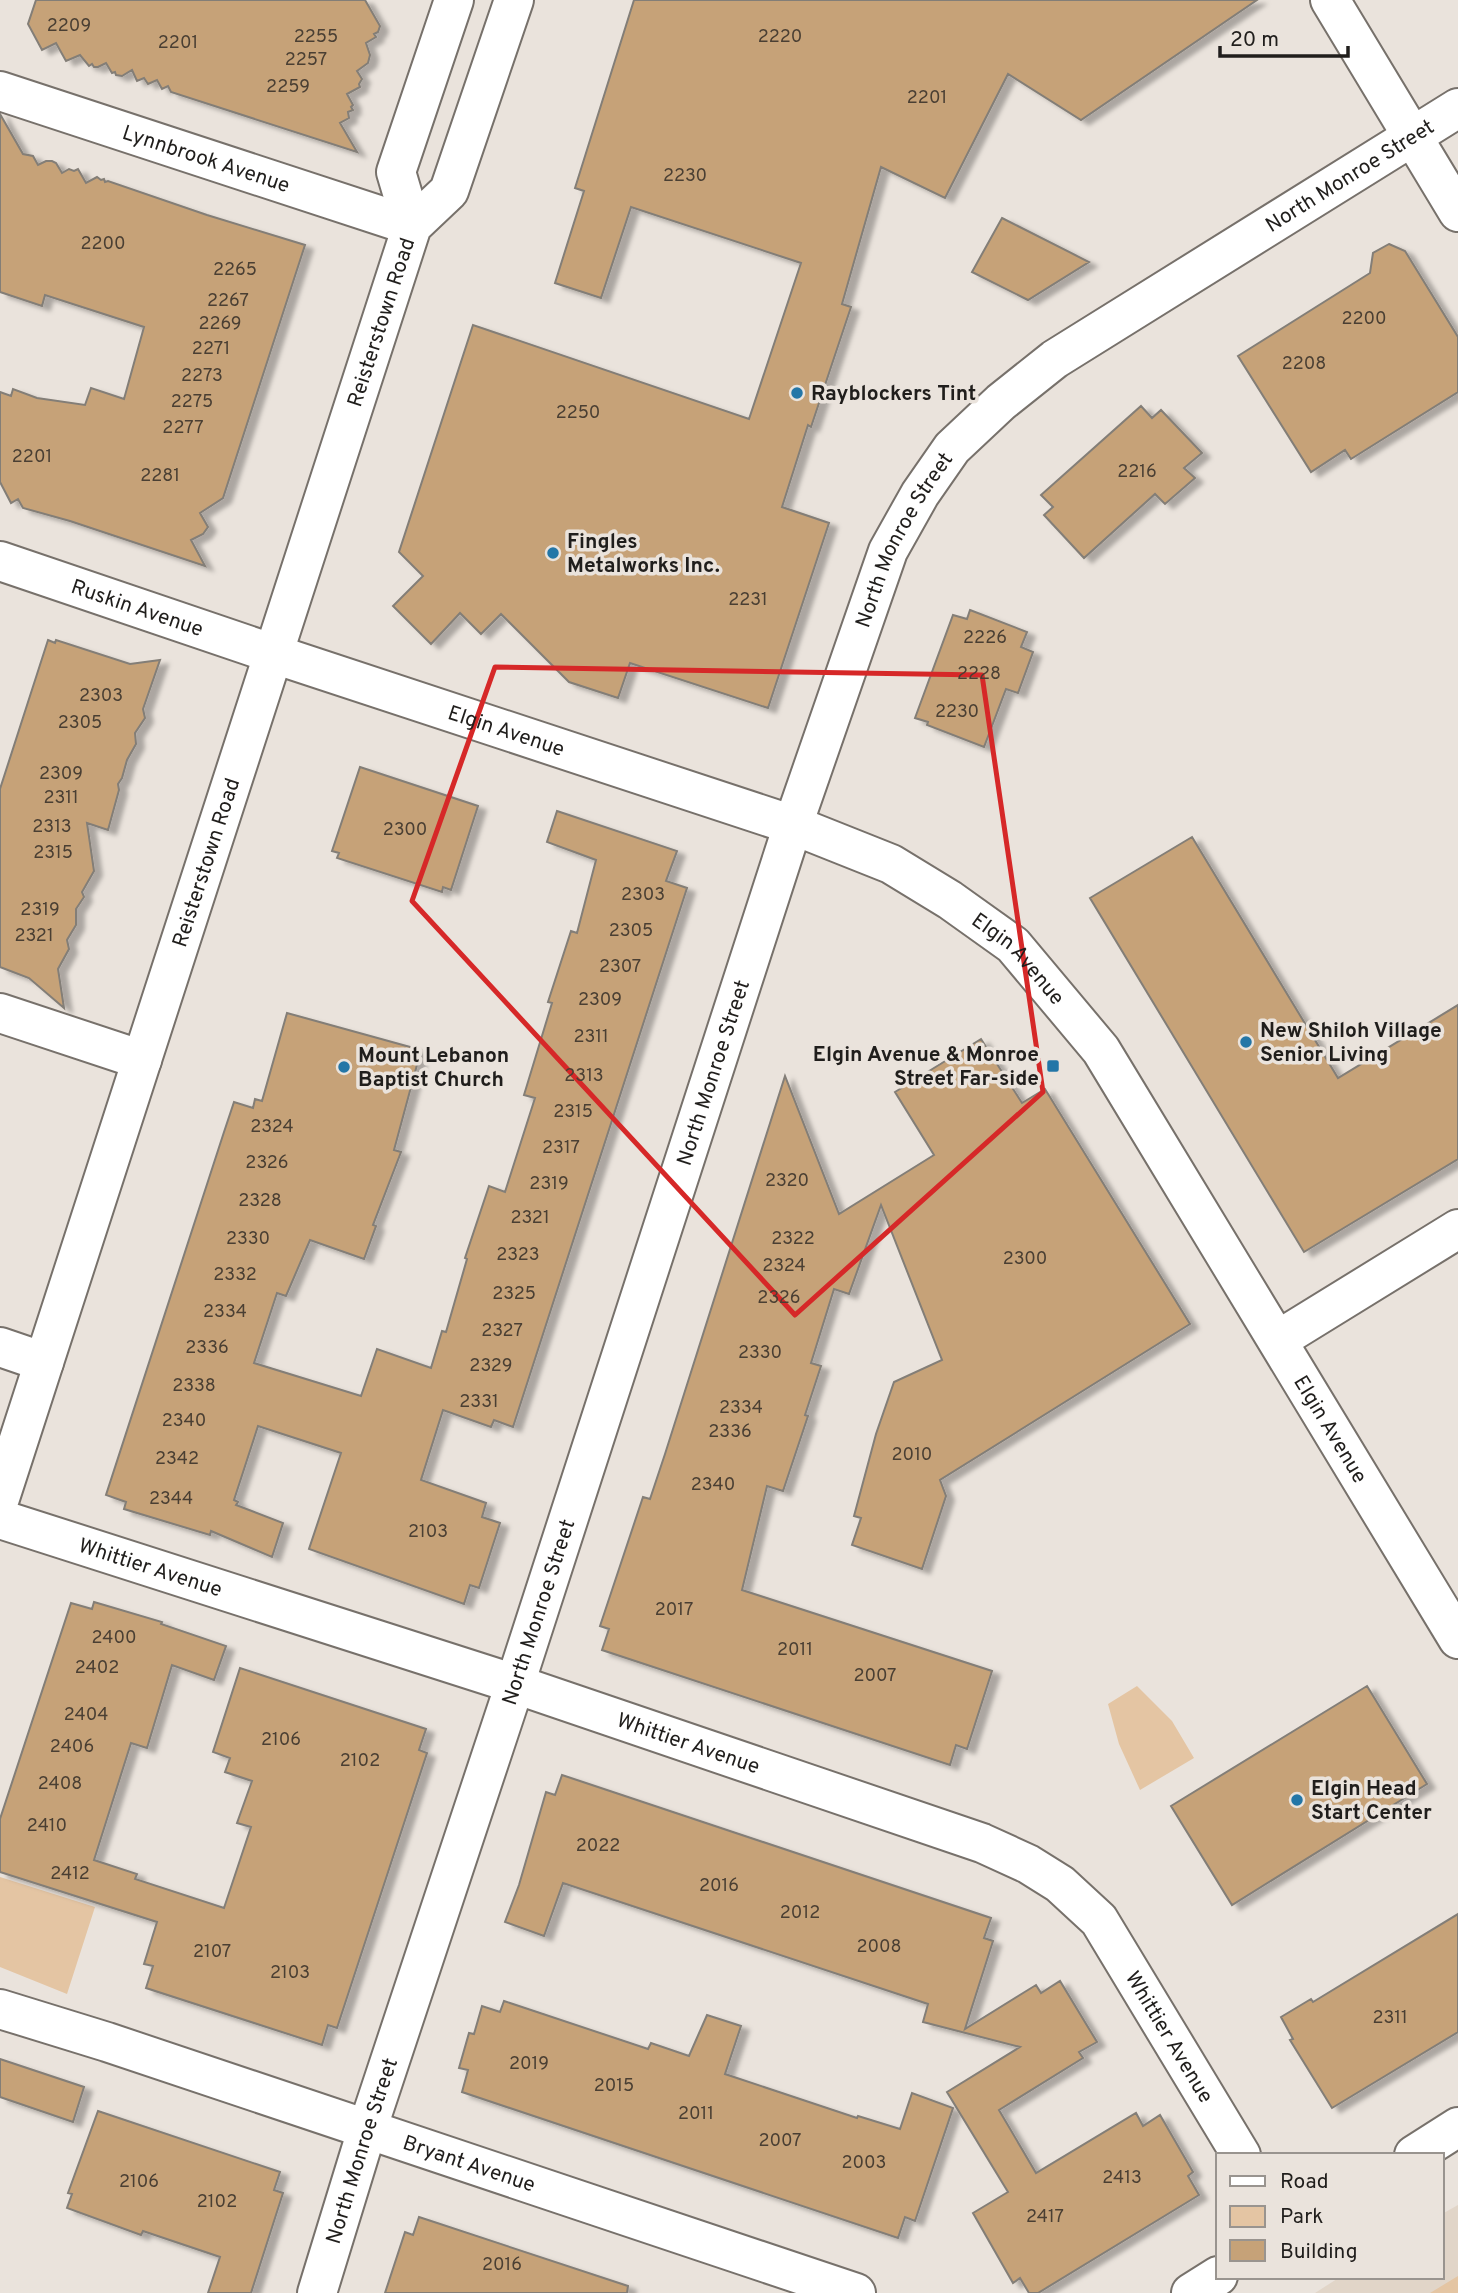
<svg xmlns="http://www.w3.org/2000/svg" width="1458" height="2293" font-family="Overpass,sans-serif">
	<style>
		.built { fill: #e1d5c8 }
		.green { fill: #e4c5a3 }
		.building { fill: #c6a278; stroke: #837e77; stroke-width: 2; filter: url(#shadow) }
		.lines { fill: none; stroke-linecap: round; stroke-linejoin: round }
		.minor-casing { stroke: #77716b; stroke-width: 42 }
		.tertiary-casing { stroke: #77716b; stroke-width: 42 }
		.primary-casing { stroke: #77716b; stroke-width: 42 }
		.minor { stroke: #fff; stroke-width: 38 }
		.tertiary { stroke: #fff; stroke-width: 38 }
		.primary { stroke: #fff; stroke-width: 38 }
		.marked { fill: none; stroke: #d62828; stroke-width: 5; stroke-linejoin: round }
		.poi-dot { fill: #2376a7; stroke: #eae3dc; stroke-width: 2.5 }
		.labels { text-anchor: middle; stroke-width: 7; stroke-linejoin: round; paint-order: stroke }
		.number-label { font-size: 18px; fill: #4a3f33 }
		.street-label { font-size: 21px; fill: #201e1c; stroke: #eae3dc }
		.poi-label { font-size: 21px; font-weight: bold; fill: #201e1c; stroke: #eae3dc; text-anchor: start }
	</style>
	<defs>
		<filter id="shadow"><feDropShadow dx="8" dy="4.5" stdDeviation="2" flood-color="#0004"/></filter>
	</defs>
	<rect width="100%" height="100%" fill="#eae3dc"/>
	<!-- built -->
	<path class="built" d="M1458,2205V2293H1315L1340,2277H1442V2214Z"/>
	<!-- green -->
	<path class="green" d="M1137,1686L1172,1721L1194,1758L1140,1790L1119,1744L1108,1704Z
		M0,1877L95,1907L67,1994L0,1967Z
		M1458,2276V2293H1430Z"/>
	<!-- building -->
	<path class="building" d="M36,0H365L380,26L378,32L374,34L376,37L366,43L370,55L368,63L357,71L362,79L359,84L360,87L347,94L353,105L351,107L353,110L348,112L349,118L340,123L357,152L171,92L168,86L162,89L157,80L148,84L144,78L137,81L132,70L122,76L116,75L115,72L112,73L106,63L98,67H94L92,64L89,66L80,55L66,61L56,43L42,50L28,24Z
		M634,0H1257L1081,120L1008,74L945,198L881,167L842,304L851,307L811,427L808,425L782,507L829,523L768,708L630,663L618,698L569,682L501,614L481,634L460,613L431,644L393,606L423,576L399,552L473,325L749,419L801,263L631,207L601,298L555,283L584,191L575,188Z
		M0,114L23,154L33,156L38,165L46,161H52L56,163L62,173L69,169L74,171L78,169L86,183L97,177L101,180L104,179L105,182L108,181L207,215L305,245L223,498L200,513L208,527L203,534L191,540L205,566L70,521L23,508L18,499L11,503L0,482V392L11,396L13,389L37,398L85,405L91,388L124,399L144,327L45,295L42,306L0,292Z
		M1002,218L1089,262L1028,300L972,272Z
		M1389,244L1405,251L1458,337V392L1351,459L1345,450L1311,472L1238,356L1370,273L1373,253Z
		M1141,406L1152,418L1161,410L1202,453L1184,468L1195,478L1165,504L1155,494L1084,558L1044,515L1053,507L1041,495Z
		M970,610L1027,632L1021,647L1033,652L1018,693L1006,689L984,747L927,725L928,722L915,718L953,615L967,619Z
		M48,640L55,643L56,640L130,664L160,660L143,709L145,718L135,733L136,744L127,760L122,778L118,784L119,790L108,830L87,823L94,871L82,892L84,897L76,909V925L67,940L69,949L58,969L64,1008L29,978L0,967V789Z
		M360,767L478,806L451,890L443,887L442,892L337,858L339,853L332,851Z
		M557,811L677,851L666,881L687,888L513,1427L494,1420L491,1427L443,1410L421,1480L486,1503L482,1517L500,1523L479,1588L470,1585L464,1604L309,1549L341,1453L258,1426L234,1500L238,1502L236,1505L283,1523L272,1557L211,1531L210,1535L124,1509L126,1502L106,1495L224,1132L234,1102L253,1108L255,1099L262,1101L287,1013L421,1050L394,1150L401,1152L373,1225L376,1226L364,1259L310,1240L286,1296L277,1293L254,1363L361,1396L377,1349L431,1368L442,1331L446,1332L467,1259L465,1258L489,1186L505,1192L535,1098L524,1095L552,1003L548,1002L571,931L577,933L596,860L547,842Z
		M1192,837L1338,1078L1458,1005V1159L1304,1252L1090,898Z
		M981,1039L1022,1103L1045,1089L1190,1324L940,1480L946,1496L922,1569L852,1545L861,1518L854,1516L876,1434L894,1382L942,1360L881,1205L849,1294L834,1289L811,1363L821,1366L805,1415L808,1416L783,1491L767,1486L742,1590L992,1671L967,1749L956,1745L950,1765L602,1650L609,1629L600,1626L643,1497L650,1499L665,1454L785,1076L839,1214L934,1155L895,1092Z
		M94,1602L162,1622L161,1624L226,1646L214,1680L172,1665L147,1748L131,1743L94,1860L137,1874L135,1879L224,1908L251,1827L237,1823L252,1781L225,1772L230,1758L213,1752L240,1668L426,1729L419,1750L427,1753L337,2028L328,2025L322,2045L146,1988L153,1966L144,1964L157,1922L0,1872V1819L71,1603L92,1609Z
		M1367,1686L1427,1784L1232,1905L1171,1806Z
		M562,1775L991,1918L984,1938L993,1941L965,2029L1036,1985L1041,1993L1060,1981L1097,2042L1079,2052L1083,2058L999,2110L1036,2173L1136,2113L1143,2126L1160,2115L1193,2172L1188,2176L1199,2195L1038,2293H1029L1020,2278L1013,2283L973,2213L1008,2192L947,2092L1020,2047L923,2022L928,2004L563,1883L544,1936L505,1922L519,1885L546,1792L555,1795Z
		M1458,1914V2032L1332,2108L1290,2040L1293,2039L1281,2017L1311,1999L1313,2002Z
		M504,2001L648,2049L651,2043L689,2056L707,2015L741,2026L725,2074L857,2118L858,2116L900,2129L912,2093L953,2108L915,2221L905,2217L898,2238L462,2092L468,2070L459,2068L469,2033L474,2034L482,2006L500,2012Z
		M0,2059L84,2087L73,2122L0,2097Z
		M98,2111L280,2172L274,2190L283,2193L251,2293H208L220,2257L143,2231L141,2235L67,2208L72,2194L68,2193Z
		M419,2217L628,2286L627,2293H385L405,2232L413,2235Z"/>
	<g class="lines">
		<!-- minor casing -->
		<g class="minor-casing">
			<g id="minor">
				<path id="s1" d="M0,91L412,226"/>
				<path id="s2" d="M0,561L274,654L793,825L891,864L950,900L1013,945L1101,1050L1458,1639"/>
				<path d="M0,1013L142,1060"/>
				<path d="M1278,1340L1458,1229"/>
				<path d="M0,1347L44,1362"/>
				<path id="s3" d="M0,1519L515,1684L982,1843L1028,1864L1060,1884L1099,1920L1241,2155"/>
				<path id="s4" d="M0,2009L107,2042L856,2293"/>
			</g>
		</g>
		<!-- tertiary casing -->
		<g class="tertiary-casing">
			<path id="tertiary" d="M1330,0L1458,212
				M1414,2155L1458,2127
				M1191,2293L1218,2276"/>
		</g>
		<!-- primary casing -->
		<g class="primary-casing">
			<g id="primary">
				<path d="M412,226L396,172L454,0"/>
				<path id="s5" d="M0,1498L412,226L449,191L514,0"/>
				<path id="s6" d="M317,2293L367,2130L515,1684L793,825L888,551L920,494L952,448L1001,402L1055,359L1458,108"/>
			</g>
		</g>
		<!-- minor -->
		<use href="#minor" class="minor"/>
		<!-- tertiary -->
		<use href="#tertiary" class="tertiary"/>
		<!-- primary -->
		<use href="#primary" class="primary"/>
	</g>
	<!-- marked area -->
	<path class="marked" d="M495,667L982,675L1043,1092L795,1315L412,901Z"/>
	<!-- markers -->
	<g class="poi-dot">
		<circle cx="797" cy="393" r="7"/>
		<circle cx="553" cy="553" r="7"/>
		<circle cx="1246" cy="1042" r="7"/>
		<rect x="1046" y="1059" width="14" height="14" rx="3.5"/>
		<circle cx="344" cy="1067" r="7"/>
		<circle cx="1297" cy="1800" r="7"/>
	</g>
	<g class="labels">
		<!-- number labels -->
		<g class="number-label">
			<text x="69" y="31">2209</text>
			<text x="316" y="42">2255</text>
			<text x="780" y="42">2220</text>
			<text x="178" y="48">2201</text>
			<text x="306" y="65">2257</text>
			<text x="288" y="92">2259</text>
			<text x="927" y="103">2201</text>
			<text x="685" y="181">2230</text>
			<text x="103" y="249">2200</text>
			<text x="235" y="275">2265</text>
			<text x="228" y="306">2267</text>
			<text x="1364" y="324">2200</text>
			<text x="220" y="329">2269</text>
			<text x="211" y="354">2271</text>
			<text x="1304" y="369">2208</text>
			<text x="202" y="381">2273</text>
			<text x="192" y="407">2275</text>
			<text x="578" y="418">2250</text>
			<text x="183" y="433">2277</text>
			<text x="32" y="462">2201</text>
			<text x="1137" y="477">2216</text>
			<text x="160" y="481">2281</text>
			<text x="748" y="605">2231</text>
			<text x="985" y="643">2226</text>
			<text x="979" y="679">2228</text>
			<text x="101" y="701">2303</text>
			<text x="957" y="717">2230</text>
			<text x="80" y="728">2305</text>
			<text x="61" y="779">2309</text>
			<text x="61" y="803">2311</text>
			<text x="52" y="832">2313</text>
			<text x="405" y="835">2300</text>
			<text x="53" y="858">2315</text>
			<text x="643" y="900">2303</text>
			<text x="40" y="915">2319</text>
			<text x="631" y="936">2305</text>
			<text x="34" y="941">2321</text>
			<text x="620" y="972">2307</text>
			<text x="600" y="1005">2309</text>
			<text x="591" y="1042">2311</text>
			<text x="584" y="1081">2313</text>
			<text x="573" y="1117">2315</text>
			<text x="272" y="1132">2324</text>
			<text x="561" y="1153">2317</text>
			<text x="267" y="1168">2326</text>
			<text x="787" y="1186">2320</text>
			<text x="549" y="1189">2319</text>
			<text x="260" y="1206">2328</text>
			<text x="530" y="1223">2321</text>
			<text x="248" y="1244">2330</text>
			<text x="793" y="1244">2322</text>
			<text x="518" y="1260">2323</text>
			<text x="1025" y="1264">2300</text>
			<text x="784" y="1271">2324</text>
			<text x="235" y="1280">2332</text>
			<text x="514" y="1299">2325</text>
			<text x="779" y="1303">2326</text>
			<text x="225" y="1317">2334</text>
			<text x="502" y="1336">2327</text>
			<text x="207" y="1353">2336</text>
			<text x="760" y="1358">2330</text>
			<text x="491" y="1371">2329</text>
			<text x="194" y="1391">2338</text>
			<text x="479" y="1407">2331</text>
			<text x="741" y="1413">2334</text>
			<text x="184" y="1426">2340</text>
			<text x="730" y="1437">2336</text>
			<text x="912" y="1460">2010</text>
			<text x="177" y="1464">2342</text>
			<text x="713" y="1490">2340</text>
			<text x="171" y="1504">2344</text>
			<text x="428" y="1537">2103</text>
			<text x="674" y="1615">2017</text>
			<text x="114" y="1643">2400</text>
			<text x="795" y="1655">2011</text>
			<text x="97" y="1673">2402</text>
			<text x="875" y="1681">2007</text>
			<text x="86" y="1720">2404</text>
			<text x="281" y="1745">2106</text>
			<text x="72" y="1752">2406</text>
			<text x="360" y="1766">2102</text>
			<text x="60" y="1789">2408</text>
			<text x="47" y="1831">2410</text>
			<text x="598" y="1851">2022</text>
			<text x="70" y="1879">2412</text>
			<text x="719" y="1891">2016</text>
			<text x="800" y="1918">2012</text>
			<text x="879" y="1952">2008</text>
			<text x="212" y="1957">2107</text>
			<text x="290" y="1978">2103</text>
			<text x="1390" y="2023">2311</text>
			<text x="529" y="2069">2019</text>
			<text x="614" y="2091">2015</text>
			<text x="696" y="2119">2011</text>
			<text x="780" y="2146">2007</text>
			<text x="864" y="2168">2003</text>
			<text x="1122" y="2183">2413</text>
			<text x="139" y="2187">2106</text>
			<text x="217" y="2207">2102</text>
			<text x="1045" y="2222">2417</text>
			<text x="502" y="2270">2016</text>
		</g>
		<!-- street labels -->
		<g class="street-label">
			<text dy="7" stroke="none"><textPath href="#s1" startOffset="217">Lynnbrook Avenue</textPath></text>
			<text dy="7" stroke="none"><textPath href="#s6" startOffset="2438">North Monroe Street</textPath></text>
			<text dy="7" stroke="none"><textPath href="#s5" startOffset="1236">Reisterstown Road</textPath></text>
			<text dy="7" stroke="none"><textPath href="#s6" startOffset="1850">North Monroe Street</textPath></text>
			<text dy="7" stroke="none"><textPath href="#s2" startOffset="145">Ruskin Avenue</textPath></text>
			<text dy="7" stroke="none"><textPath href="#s2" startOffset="534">Elgin Avenue</textPath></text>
			<text dy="7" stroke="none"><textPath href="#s5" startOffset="668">Reisterstown Road</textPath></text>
			<text dy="7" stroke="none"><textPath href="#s2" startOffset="1101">Elgin Avenue</textPath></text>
			<text dy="7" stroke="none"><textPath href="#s6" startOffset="1283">North Monroe Street</textPath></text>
			<text dy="7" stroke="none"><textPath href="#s2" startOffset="1668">Elgin Avenue</textPath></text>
			<text dy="7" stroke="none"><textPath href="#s3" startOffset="158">Whittier Avenue</textPath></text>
			<text dy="7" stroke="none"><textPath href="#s6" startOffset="716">North Monroe Street</textPath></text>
			<text dy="7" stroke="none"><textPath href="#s3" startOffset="724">Whittier Avenue</textPath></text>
			<text dy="7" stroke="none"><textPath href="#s3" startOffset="1312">Whittier Avenue</textPath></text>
			<text dy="7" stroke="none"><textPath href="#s6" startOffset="149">North Monroe Street</textPath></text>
			<text dy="7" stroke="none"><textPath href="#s4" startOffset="494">Bryant Avenue</textPath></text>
		</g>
		<!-- poi labels -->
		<g class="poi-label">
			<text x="811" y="400">Rayblockers Tint</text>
			<text x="567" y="548">Fingles<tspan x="567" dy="24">Metalworks Inc.</tspan></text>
			<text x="1260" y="1037">New Shiloh Village<tspan x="1260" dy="24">Senior Living</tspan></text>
			<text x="1039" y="1061" text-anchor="end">Elgin Avenue &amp; Monroe<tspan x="1039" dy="24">Street Far-side</tspan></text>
			<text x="358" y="1062">Mount Lebanon<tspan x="358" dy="24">Baptist Church</tspan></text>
			<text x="1311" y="1795">Elgin Head<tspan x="1311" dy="24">Start Center</tspan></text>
		</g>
	</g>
	<!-- legend -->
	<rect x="1216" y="2153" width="228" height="126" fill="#eae3dc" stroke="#99948f" stroke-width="2"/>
	<rect x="1230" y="2176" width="35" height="10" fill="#ffffff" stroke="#99948f" stroke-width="2"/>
	<text x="1280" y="2188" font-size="21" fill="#201e1c">Road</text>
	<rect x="1230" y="2206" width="35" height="21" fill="#e4c5a3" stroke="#99948f" stroke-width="2"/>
	<text x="1280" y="2223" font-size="21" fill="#201e1c">Park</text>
	<rect x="1230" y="2240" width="35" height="21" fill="#c6a278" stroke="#99948f" stroke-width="2"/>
	<text x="1280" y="2258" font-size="21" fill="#201e1c">Building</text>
	<!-- scale -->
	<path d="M1220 46v10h128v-10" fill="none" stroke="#201e1c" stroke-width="3.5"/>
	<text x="1230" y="46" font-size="21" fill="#201e1c" stroke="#eae3dc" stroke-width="5" paint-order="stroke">20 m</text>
</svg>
